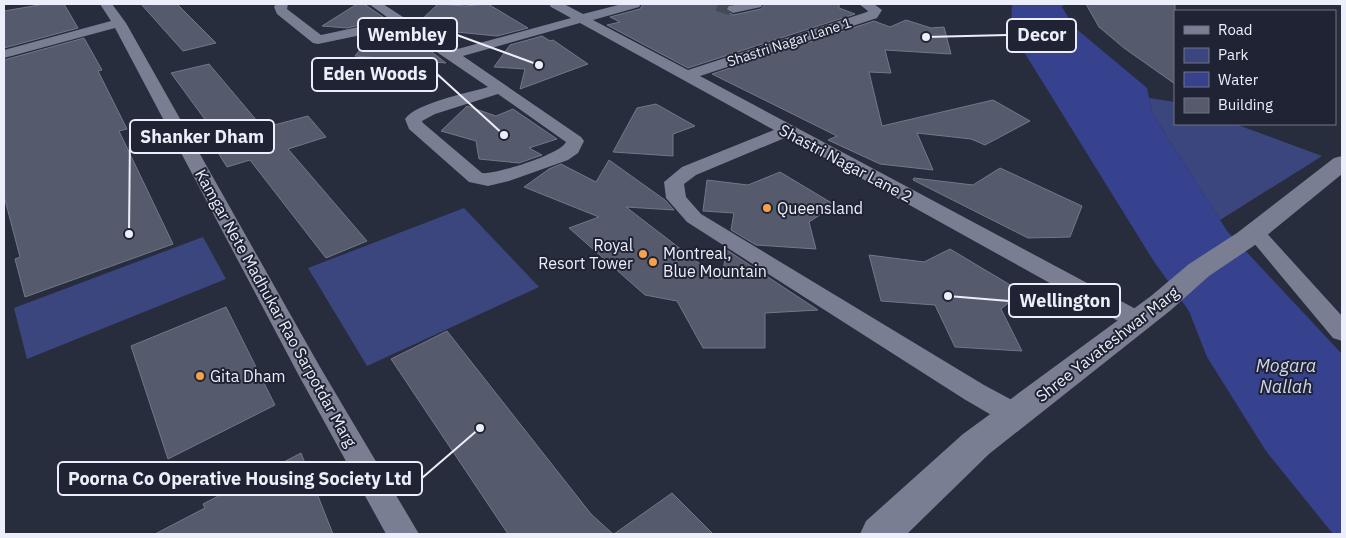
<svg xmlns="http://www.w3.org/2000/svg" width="1346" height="538" font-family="'IBM Plex Sans',sans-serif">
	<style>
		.green { fill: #3b467f }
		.water { fill: #36428e }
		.building { fill: #555a6c; stroke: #72778a }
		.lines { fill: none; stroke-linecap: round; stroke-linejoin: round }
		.minor-tunnel { stroke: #454a59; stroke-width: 14; stroke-dasharray: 14 7; stroke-linecap: butt }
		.minor { fill: #797e92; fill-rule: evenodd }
		.tertiary { fill: #797e92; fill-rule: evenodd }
		.poi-dot { fill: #f7a149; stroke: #1f2333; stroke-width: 2 }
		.labels { text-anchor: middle; stroke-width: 4; stroke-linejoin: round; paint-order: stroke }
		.far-street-label { font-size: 14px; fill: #eceffa; stroke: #1f2333 }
		.street-label { font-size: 16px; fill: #eceffa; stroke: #1f2333 }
		.poi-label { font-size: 16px; fill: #eceffa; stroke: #1f2333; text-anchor: start }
		.water-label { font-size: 18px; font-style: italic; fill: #d0d6ec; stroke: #1f2333 }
		.leader { fill: none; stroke: #eceffa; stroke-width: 2 }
		.callout-dot { fill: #eceffa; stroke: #1f2333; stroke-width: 2 }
		.callout { fill: #1f2333; stroke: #eceffa; stroke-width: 2 }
		.callout-label { font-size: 18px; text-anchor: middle; font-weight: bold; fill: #eceffa }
	</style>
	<rect width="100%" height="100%" fill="#282d3d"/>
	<!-- green -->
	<path class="green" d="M1149,98L1175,102V124H1235L1322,156L1220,220L1152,113Z
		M464,208L539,287L367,366L308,268Z
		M203,237L226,279L27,359L14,308Z"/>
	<!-- water -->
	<path class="water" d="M1012,4H1064L1062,7L1074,27L1147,88L1152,113L1227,231L1342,354V534H1333L1266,451L1207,357L1189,311L1153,260L1011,31Z"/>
	<!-- building -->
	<path class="building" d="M45,4H64L78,28L4,48V11Z
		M141,4H177L216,43L183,51Z
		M357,4H364L386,19L347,28L322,26Z
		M438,4L465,6L488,4L528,28L497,36L426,29L417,24Z
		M643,4H731L727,5L725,9L733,15L761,9L765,4H839V8L855,14L688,68L607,25L620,22L610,17L640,9Z
		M1086,4H1175V84L1124,48L1099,27Z
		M906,20L931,28L944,27L951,54L885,50L891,73L869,72L882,126L993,100L1030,121L985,145L971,139L917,133L933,170L880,164L828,140L837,136L712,74L874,21L890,27Z
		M400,29L419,42L446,63L355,56L371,35Z
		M542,36L550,41L553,40L588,64L520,89L525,69L494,67L510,45Z
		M84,38L102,70L98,71L127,129L119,131L173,244L25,297L15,259L20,257L4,196V60Z
		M209,64L263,128L308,116L326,137L288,149L367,241L326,258L250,160L227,167L212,143L220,140L171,73Z
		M656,104L695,126L673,134V156L613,152L637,108Z
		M467,106L496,116L513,109L557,139L529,148L542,155L519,163L479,159L476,141L441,131Z
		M609,160L665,200L674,210L626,207L721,280L727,250L818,310L765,313V348H703L677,301L645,295L569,228L599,217L524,187L549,169L561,164L596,182Z
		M1000,168L1082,206L1070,237L1028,238L913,180L914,178L973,185Z
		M780,172L835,205L809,222L816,249L756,245L731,230L734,213L703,211L707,180L748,185Z
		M950,249L1022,292L1001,309L1022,351L955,347L935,305L881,301L869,255L924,262Z
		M226,307L275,405L168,459L131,346Z
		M447,331L591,514L613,534H508L391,359Z
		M301,453L333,534H155L205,508L203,504Z
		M672,493L713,534H614Z"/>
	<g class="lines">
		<!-- minor-tunnel -->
		<path class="minor-tunnel" d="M718,4L733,9"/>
		<!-- minor -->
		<path class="minor" d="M100,4H112L126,23L320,367L419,534H386L298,374L115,28L4,58V50L111,21Z
			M276,4H288L287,9L321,35L391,20L369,4H383L454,50L571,18L551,7L549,4H564L583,14L622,4H641L639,7L593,20L688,70L867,12L868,11L859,4H874L882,10L877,18L700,76L1147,315L1150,321L1147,327L1138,329L1129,327L787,137L696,175L684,184L686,197L701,214L984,385L1025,407L1029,415L1025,423L1015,426L1005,423L964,399L687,222L666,198L664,182L682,167L774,130L580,23L463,56L581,137L584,141L578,153L568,160L509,181L488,186L469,182L409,129L405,119C416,103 468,93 488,87L400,27L318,44L313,43L277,14L274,7ZM498,94L566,142C561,154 495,175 482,173L423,123L422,121L435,114Z
			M740,4H763L761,7L733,13L727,9L729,6Z
			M1255,226L1262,228L1342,316V341L1333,338L1248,236L1244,232L1248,228Z"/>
		<!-- tertiary -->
		<path class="tertiary" d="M1342,156V174L1255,245L1209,276L1171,310L989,454L907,534H860L866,521L963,434L1151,296L1189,264L1237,233L1334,158Z"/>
	</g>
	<!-- markers -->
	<g class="poi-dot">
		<circle cx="767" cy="208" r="5"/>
		<circle cx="643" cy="254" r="5"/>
		<circle cx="653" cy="262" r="5"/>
		<circle cx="200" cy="376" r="5"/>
	</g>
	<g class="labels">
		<!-- far-street labels -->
		<g class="far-street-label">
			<text transform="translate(789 42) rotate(-18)" y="5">Shastri Nagar Lane 1</text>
		</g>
		<!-- street labels -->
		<g class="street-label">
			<text transform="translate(846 163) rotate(28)" y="6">Shastri Nagar Lane 2</text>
			<text transform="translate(276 308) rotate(61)" y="6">Kamgar Nete Madhukar Rao Sarpotdar Marg</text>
			<text transform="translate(1107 344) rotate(-38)" y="6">Shree Yavateshwar Marg</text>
		</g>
		<!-- poi labels -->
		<g class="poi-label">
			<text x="777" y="214">Queensland</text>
			<text x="633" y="251" text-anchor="end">Royal<tspan x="633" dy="18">Resort Tower</tspan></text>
			<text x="663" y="259">Montreal,<tspan x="663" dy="18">Blue Mountain</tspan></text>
			<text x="210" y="382">Gita Dham</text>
		</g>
		<!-- water labels -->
		<g class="water-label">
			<text x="1286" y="372">Mogara<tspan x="1286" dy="21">Nallah</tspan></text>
		</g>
	</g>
	<!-- callouts -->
	<path class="leader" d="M539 65L457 35M926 37L1007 35M504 135L437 74M129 234L130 136M948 296L1009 301M480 428L422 478"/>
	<g class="callout-dot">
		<circle cx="539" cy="65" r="5"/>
		<circle cx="926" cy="37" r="5"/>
		<circle cx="504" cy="135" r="5"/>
		<circle cx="129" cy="234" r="5"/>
		<circle cx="948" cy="296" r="5"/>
		<circle cx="480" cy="428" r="5"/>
	</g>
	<g class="callout">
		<rect x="358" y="18" width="99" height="33" rx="5"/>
		<rect x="1007" y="19" width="69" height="33" rx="5"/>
		<rect x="312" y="58" width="125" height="33" rx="5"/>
		<rect x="130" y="120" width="144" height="33" rx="5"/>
		<rect x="1009" y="284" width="111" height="33" rx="5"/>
		<rect x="58" y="462" width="364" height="33" rx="5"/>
	</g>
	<g class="callout-label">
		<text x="407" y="41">Wembley</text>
		<text x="1042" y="41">Decor</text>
		<text x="375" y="80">Eden Woods</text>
		<text x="202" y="143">Shanker Dham</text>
		<text x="1065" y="307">Wellington</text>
		<text x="240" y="485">Poorna Co Operative Housing Society Ltd</text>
	</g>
	<!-- border -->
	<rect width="1346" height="538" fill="none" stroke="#eceffa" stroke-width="10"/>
	<!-- legend -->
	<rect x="1174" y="10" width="162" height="115" fill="#1f2333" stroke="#717583"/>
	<rect x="1184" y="26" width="25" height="8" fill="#797e92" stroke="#717583"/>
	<text x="1218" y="35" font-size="15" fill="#eceffa">Road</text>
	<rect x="1184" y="48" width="25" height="15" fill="#3b467f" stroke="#717583"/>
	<text x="1218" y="60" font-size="15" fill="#eceffa">Park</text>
	<rect x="1184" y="72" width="25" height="15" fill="#36428e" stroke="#717583"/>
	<text x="1218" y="85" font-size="15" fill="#eceffa">Water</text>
	<rect x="1184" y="98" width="25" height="15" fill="#555a6c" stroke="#717583"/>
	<text x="1218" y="110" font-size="15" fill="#eceffa">Building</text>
</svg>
